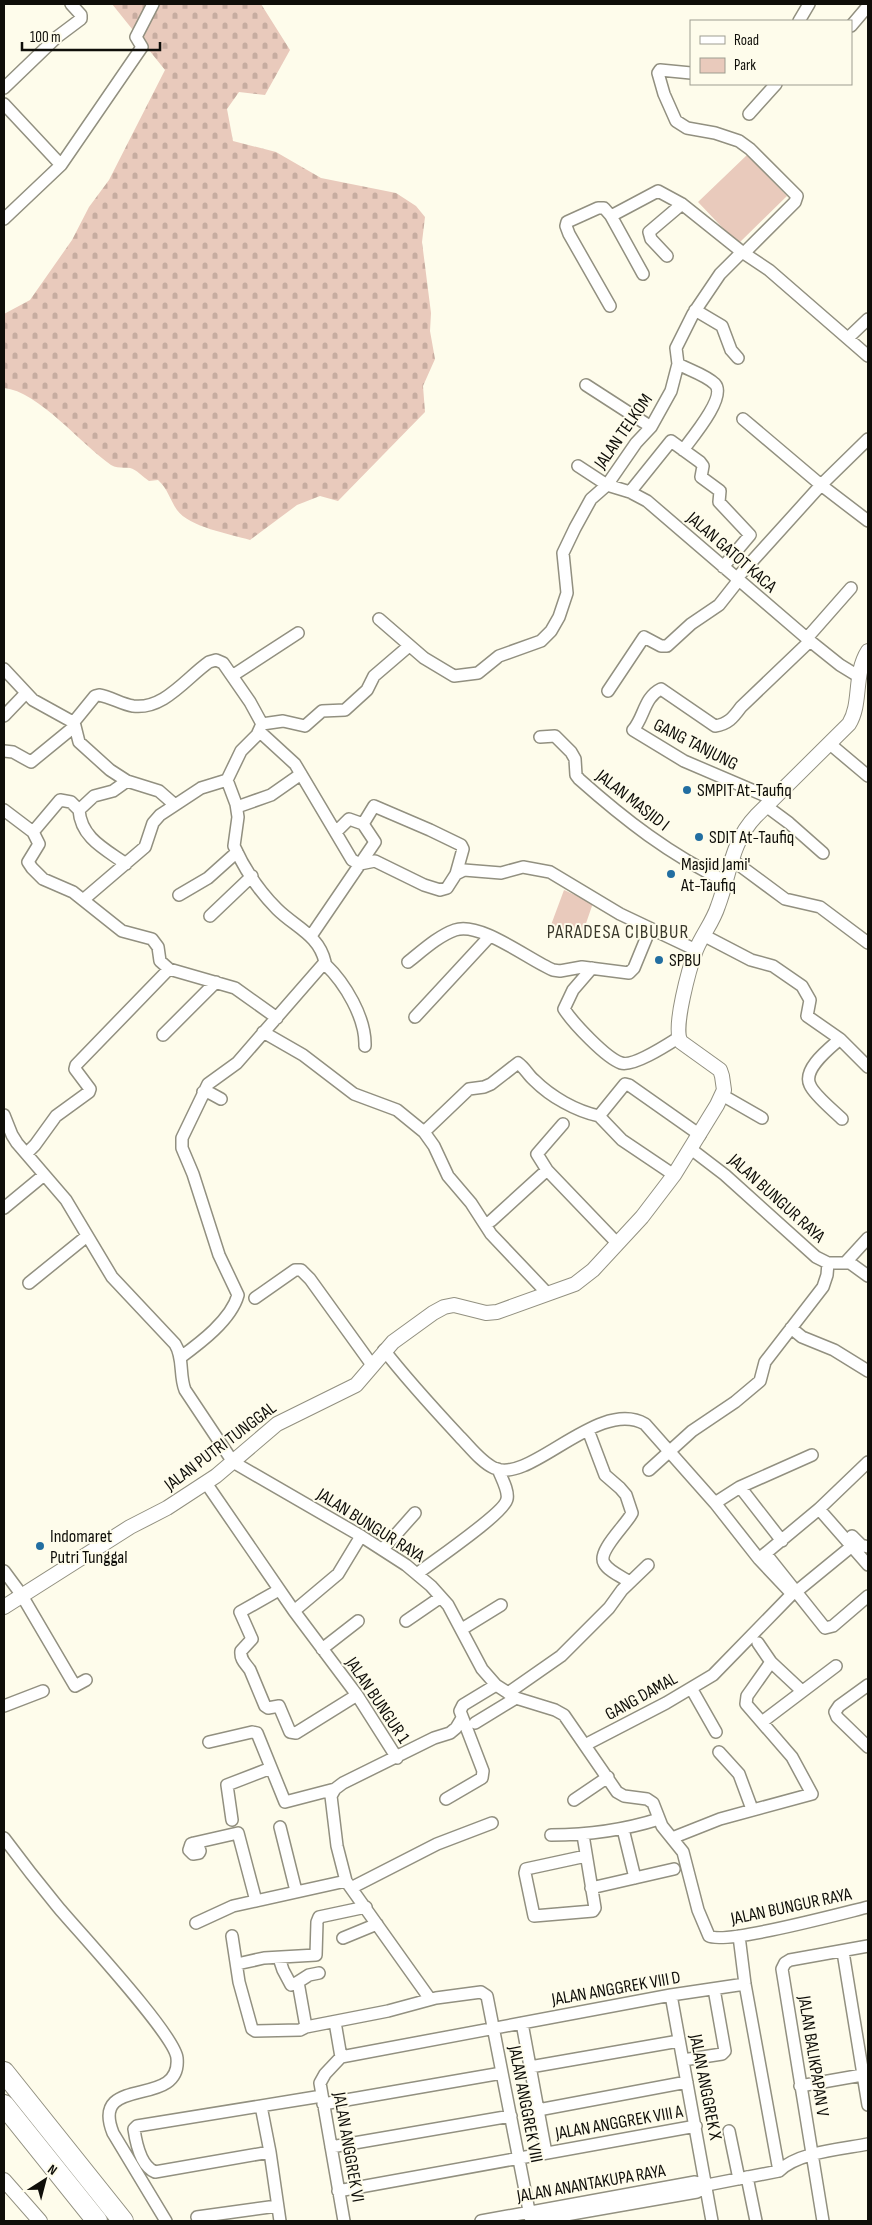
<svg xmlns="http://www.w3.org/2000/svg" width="872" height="2225" font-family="'Sofia Sans Condensed',sans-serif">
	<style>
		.cemetery { fill: url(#cemetery-stones) }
		.park { fill: #e9cabc }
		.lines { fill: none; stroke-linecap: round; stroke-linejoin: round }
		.minor-casing { stroke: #929080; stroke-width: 14 }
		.tertiary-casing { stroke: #929080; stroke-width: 16 }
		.motorway-casing { stroke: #929080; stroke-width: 22 }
		.minor { stroke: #fff; stroke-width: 11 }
		.tertiary { stroke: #fff; stroke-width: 14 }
		.motorway { stroke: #fff; stroke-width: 20 }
		.poi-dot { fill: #226ea1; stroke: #fefceb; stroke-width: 2 }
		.labels { text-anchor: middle; stroke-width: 4; stroke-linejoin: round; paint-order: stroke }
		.street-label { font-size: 18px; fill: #0f0e09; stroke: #fefceb }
		.poi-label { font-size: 18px; fill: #0f0e09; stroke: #fefceb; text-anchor: start }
		.neighbourhood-label { font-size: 19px; letter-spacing: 1px; fill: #3a382b; stroke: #fefceb }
	</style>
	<defs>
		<pattern id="cemetery-stones" width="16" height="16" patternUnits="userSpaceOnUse" patternTransform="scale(1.25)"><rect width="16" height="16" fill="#e9cabc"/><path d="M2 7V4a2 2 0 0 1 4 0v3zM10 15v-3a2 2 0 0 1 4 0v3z" fill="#c7aca0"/></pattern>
	</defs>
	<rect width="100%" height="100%" fill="#fefceb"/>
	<!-- cemetery -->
	<path class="cemetery" d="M112,4H261L290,50L265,95L239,92L227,109L233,141L276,152L321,178L396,193L416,206L425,217L422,242L431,313L430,331L435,359L423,386L425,412L338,501L320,496L297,505L250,540C230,534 189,527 177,510C170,500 168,489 158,480L149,481C143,477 136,469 130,468C124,467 117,469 111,465C82,445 38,391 4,388V314L30,300L72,240L89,207L109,180L165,70Z"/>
	<!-- park -->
	<path class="park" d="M747,155L787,196L738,244L698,202Z
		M564,890L593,903L582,935L551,925Z"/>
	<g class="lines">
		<!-- minor casing -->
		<g class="minor-casing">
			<path id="minor" d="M799,21L809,4
				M851,26L868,6
				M691,73L660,70L658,73L664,94L676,121L687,128L715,133L739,141L750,149L797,196L795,202L748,249L746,254
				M4,88L57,37L81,19V15L71,4
				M4,104L61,165
				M749,114L776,84
				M611,216L658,191L682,204L742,252
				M4,219L61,165L142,47L136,37L153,4
				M667,256L651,239L649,232L682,204
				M610,306L569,234L566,226L567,222L598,208H604L611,216L643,274
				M695,310L722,326L731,350L738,358
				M848,338L868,319
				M678,364C689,370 706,375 715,384C727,397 691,439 683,450
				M586,385L651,427
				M868,439L821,485L868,521
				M578,466L607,485L630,492L647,501L810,641L840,665L858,676
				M630,492L671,441L700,462L703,466L701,477L720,491L719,502L750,535L723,567
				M736,579L821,485L743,419
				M379,619L424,658L454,676L478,673L499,656L541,641L551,631L559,617L567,593L563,553L575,528L591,499L607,485L636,443L651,427L671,391L678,364L676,348L693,314L720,274L742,252L769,270L868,356
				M807,638L851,588
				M4,669L33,700L71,721L75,726L79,742L110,770L127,781L159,791L175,805
				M232,676L298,633
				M608,691L644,637L661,646H667L691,624L719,605L738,581
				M4,716L26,693
				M73,723L95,696L99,695C111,697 121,704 133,706C164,710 186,678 209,662L216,660L223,663L250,702L262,724L257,735L241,751L227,780L236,804L238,817L234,846C244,868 260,892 277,909C295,927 319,935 325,962L237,1063L208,1084L182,1138V1148L193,1174L219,1255L238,1295C231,1320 200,1343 181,1357
				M262,724L283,721L305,726L322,711L345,710L367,690L374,676L409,646
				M259,731L295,764L352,860L360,864L375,861L424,885L440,890L447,888L456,874L463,849L461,845L430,830L374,806L363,824
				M540,737L555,736L571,752L575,759L576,775L579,779C624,819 670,855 725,881
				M830,744L868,776
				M4,751L13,752L31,762L75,726
				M773,799L684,761L633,730C644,718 644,697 661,689L715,726C728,724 733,718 741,707L810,641
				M766,806L789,823L823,853
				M237,807L271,795L301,774
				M4,810L33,832L39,844L28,862L32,868L43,879L73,892L122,931L152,939L158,947L160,961L169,969L235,988L277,1018
				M79,810C81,838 105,849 126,864
				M33,832L60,800L71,802L79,810L94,796L113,791L127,781
				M731,859L785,899L820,907L868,943
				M456,874L464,870L501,873L523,867L550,872L620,914L696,950
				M179,895L208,878L237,852
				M83,900L145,847L153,823L160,815L201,788L227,780
				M210,916L252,876
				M703,935L751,960L773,966L802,986L810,1000L807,1016L840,1039L868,1067
				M311,936L375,842L363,824L349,819L336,832
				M408,962C422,951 438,936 455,930C480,921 529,960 553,970L560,971L582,967L629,973L634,968L650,929
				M325,964C345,983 366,1018 365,1046
				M592,968L573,990L564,1009C573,1023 606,1058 621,1063C633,1067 667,1045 678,1038
				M415,1017L490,936
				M263,1032L303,1055L354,1094L397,1110L424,1132L434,1146L448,1176L471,1203L491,1234L548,1294
				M163,1035L216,982
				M840,1039C830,1048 802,1069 810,1085C814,1095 834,1111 842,1119
				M203,1092L210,1093L221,1099
				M722,1095L762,1118
				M4,1115L12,1135L17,1143L66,1200L112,1277L175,1344C184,1358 179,1375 185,1390L233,1462L361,1536L406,1565L431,1586L448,1605L482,1669L496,1685L516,1698L555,1710L564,1715L617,1792L624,1796L647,1799L653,1803L662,1826L683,1852L698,1910L709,1936C725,1945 843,1913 868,1907
				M599,1116L625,1084L629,1085L700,1135
				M599,1116L622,1140L674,1175
				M424,1132L469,1089L484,1087L491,1084L518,1063C525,1068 528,1075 534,1080C551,1097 576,1111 599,1116
				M691,1149L725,1175L816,1257L828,1263H850L868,1276
				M27,1153L35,1145L56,1116L89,1092L90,1089L75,1069L76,1065L169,969
				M547,1170L617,1243
				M4,1208L44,1175
				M491,1221L547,1170L537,1154L563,1124
				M846,1262L868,1238
				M29,1283L87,1236
				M255,1298L295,1270H301L310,1279L372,1365
				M791,1328L802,1337L834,1350L868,1371
				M384,1350C408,1381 434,1409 460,1437C470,1447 481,1462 494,1468C530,1485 598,1397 645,1424L715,1503L759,1559L792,1594L713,1675L666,1703L585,1745
				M588,1430L605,1475L620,1488L626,1495L632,1513C627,1524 597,1551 604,1563C608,1571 622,1577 630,1582
				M649,1470L692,1431L735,1402L760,1381L765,1362L823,1287L827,1275L828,1263
				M206,1483L294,1611L357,1695L397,1758
				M740,1487L782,1541
				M715,1503L740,1487L812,1455
				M819,1509L868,1565
				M852,1536L861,1545L868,1547
				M383,1549L415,1513
				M766,1554L825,1628L833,1626L868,1596
				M760,1558L819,1509L868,1462
				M4,1571L21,1594L75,1686L86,1680
				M417,1574C432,1562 505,1513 507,1499C509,1491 501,1477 498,1469
				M279,1590L240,1612L252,1639L241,1651C240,1660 246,1664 250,1670L265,1706L268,1708L279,1706L290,1732L296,1733L357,1695
				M797,1591L852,1546
				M294,1611L338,1574L361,1536
				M406,1621L441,1597
				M462,1629L501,1605
				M758,1643L771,1662L802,1691
				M322,1649L358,1621
				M868,1685L839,1706L835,1712L837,1717L868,1747
				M691,1688L716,1732
				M508,1693L561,1656L609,1608L622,1590L648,1565
				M4,1706L43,1691
				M762,1722L836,1666
				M475,1723L516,1698
				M209,1742L252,1732L257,1733L285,1802L335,1789
				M719,1752L739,1774L752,1809
				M446,1799L482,1778L483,1771L460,1711L463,1705L496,1685
				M574,1800L608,1777
				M232,1820L227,1785L271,1768
				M280,1827L296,1891
				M623,1829L635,1878
				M551,1835C588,1835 624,1830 659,1819
				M583,1835L595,1908L593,1911L534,1916L525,1873L526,1869L586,1856
				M4,1838C21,1861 39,1884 58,1907C78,1931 175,2035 177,2058C182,2110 89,2073 113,2133L166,2221
				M672,1838L720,1819L812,1794L792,1757L746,1704L747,1696L771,1662
				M197,1843L200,1851L199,1853L193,1854L189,1850L191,1844L194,1843L238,1833L256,1901
				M351,1888L437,1844L492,1823
				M591,1888L674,1869
				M196,1923L233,1906L346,1881
				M232,1936L239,1982L252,2029L255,2031L300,2030L306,2027L388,2011L436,1998L481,1992L487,1996L531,2221
				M739,1936L745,1984L779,2171
				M343,1938L377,1924
				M843,1952L868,2105
				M279,1958L283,1970L291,1985L298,1982L306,2027
				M237,1964L264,1958L316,1955L317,1922L319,1917L366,1907
				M298,1982L309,1975L319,1973
				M671,1995L712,2221
				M430,1999L346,1881L337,1846L331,1796L335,1789L343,1783L434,1738L450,1733L456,1728L462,1718
				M335,2022L341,2057
				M522,2023L546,2153
				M683,2060L722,2054L725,2051L714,1989
				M530,2067L679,2041
				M800,2086L868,2074
				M323,2104L502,2073
				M261,2106L270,2152L280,2221
				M538,2110L687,2082
				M729,2131L739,2179
				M331,2147L511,2116
				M270,2152L155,2172C141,2166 136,2143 134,2129L137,2126L322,2096
				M779,2171C798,2152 842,2149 868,2144
				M747,2177L756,2221
				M338,2191L696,2126
				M197,2217L277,2206
				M344,2221L320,2083L325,2074L341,2057L671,1995L745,1984
				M481,2221L695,2182L707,2185
				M532,2221L697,2192L707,2185L779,2171
				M823,2221L782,1969L785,1963L790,1960L868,1946"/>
		</g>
		<!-- tertiary casing -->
		<g class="tertiary-casing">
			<path id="tertiary" d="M4,1607L130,1527L167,1508L216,1476L277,1424L356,1385L393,1342L433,1313L444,1307L454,1305L486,1313L497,1312L575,1284L593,1270L642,1217L674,1175L717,1105L724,1090L722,1076L720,1070L681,1042C672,1029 690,966 696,950C702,935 713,922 718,906C730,874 731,842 756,816L849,724C862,703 853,675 868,651
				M4,2180L40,2221"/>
		</g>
		<!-- motorway casing -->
		<g class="motorway-casing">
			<path id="motorway" d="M4,2072L123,2221
				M4,2105L97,2221"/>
		</g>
		<!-- minor -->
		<use href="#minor" class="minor"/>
		<!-- tertiary -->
		<use href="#tertiary" class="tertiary"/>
		<!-- motorway -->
		<use href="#motorway" class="motorway"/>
	</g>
	<!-- markers -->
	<g class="poi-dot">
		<circle cx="687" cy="790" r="5"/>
		<circle cx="699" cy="837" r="5"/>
		<circle cx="671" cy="874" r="5"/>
		<circle cx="659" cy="960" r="5"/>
		<circle cx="40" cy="1546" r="5"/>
	</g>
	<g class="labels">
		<!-- street labels -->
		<g class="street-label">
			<text transform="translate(623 431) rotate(-55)" y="6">JALAN TELKOM</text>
			<text transform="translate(732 552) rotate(41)" y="6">JALAN GATOT KACA</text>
			<text transform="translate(696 744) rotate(27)" y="6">GANG TANJUNG</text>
			<text transform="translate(633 800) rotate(38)" y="6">JALAN MASJID I</text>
			<text transform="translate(777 1198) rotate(42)" y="6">JALAN BUNGUR RAYA</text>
			<text transform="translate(220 1446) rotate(-37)" y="6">JALAN PUTRI TUNGGAL</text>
			<text transform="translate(371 1525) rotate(32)" y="6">JALAN BUNGUR RAYA</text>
			<text transform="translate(641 1696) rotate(-29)" y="6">GANG DAMAL</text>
			<text transform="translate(378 1700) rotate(56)" y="6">JALAN BUNGUR 1</text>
			<text transform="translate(791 1906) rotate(-12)" y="6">JALAN BUNGUR RAYA</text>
			<text transform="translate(616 1988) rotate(-10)" y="6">JALAN ANGGREK VIII D</text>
			<text transform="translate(814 2056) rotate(81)" y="6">JALAN BALIKPAPAN V</text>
			<text transform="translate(706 2087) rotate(79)" y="6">JALAN ANGGREK X</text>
			<text transform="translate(526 2104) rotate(79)" y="6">JALAN ANGGREK VIII</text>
			<text transform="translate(619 2122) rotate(-10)" y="6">JALAN ANGGREK VIII A</text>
			<text transform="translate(349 2147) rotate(80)" y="6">JALAN ANGGREK VI</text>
			<text transform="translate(591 2183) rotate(-10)" y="6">JALAN ANANTAKUPA RAYA</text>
		</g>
		<!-- poi labels -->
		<g class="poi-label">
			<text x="697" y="796">SMPIT At-Taufiq</text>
			<text x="709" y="843">SDIT At-Taufiq</text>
			<text x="681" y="870">Masjid Jami'<tspan x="681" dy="21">At-Taufiq</tspan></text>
			<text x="669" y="966">SPBU</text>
			<text x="50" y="1542">Indomaret<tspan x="50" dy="21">Putri Tunggal</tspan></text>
		</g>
		<!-- neighbourhood labels -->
		<g class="neighbourhood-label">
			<text x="618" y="938">PARADESA CIBUBUR</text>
		</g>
	</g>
	<!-- border -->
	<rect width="872" height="2225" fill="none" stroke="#0f0e09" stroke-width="10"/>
	<!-- legend -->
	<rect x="690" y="20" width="162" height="65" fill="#fefceb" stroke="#9e9d91"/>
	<rect x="700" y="36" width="25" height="8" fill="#ffffff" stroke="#9e9d91"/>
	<text x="734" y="45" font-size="15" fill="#0f0e09">Road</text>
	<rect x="700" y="58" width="25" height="15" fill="#e9cabc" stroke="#9e9d91"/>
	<text x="734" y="70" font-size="15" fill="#0f0e09">Park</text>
	<!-- north arrow -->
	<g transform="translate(45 2180) rotate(36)" stroke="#fefceb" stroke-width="4" paint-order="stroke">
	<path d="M0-4L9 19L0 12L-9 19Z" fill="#0f0e09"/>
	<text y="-8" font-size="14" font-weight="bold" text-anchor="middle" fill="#0f0e09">N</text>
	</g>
	<!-- scale -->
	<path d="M22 42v8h138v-8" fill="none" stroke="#0f0e09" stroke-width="2.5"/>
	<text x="30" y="42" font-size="15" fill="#0f0e09" stroke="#fefceb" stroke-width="4" paint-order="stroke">100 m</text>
</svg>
